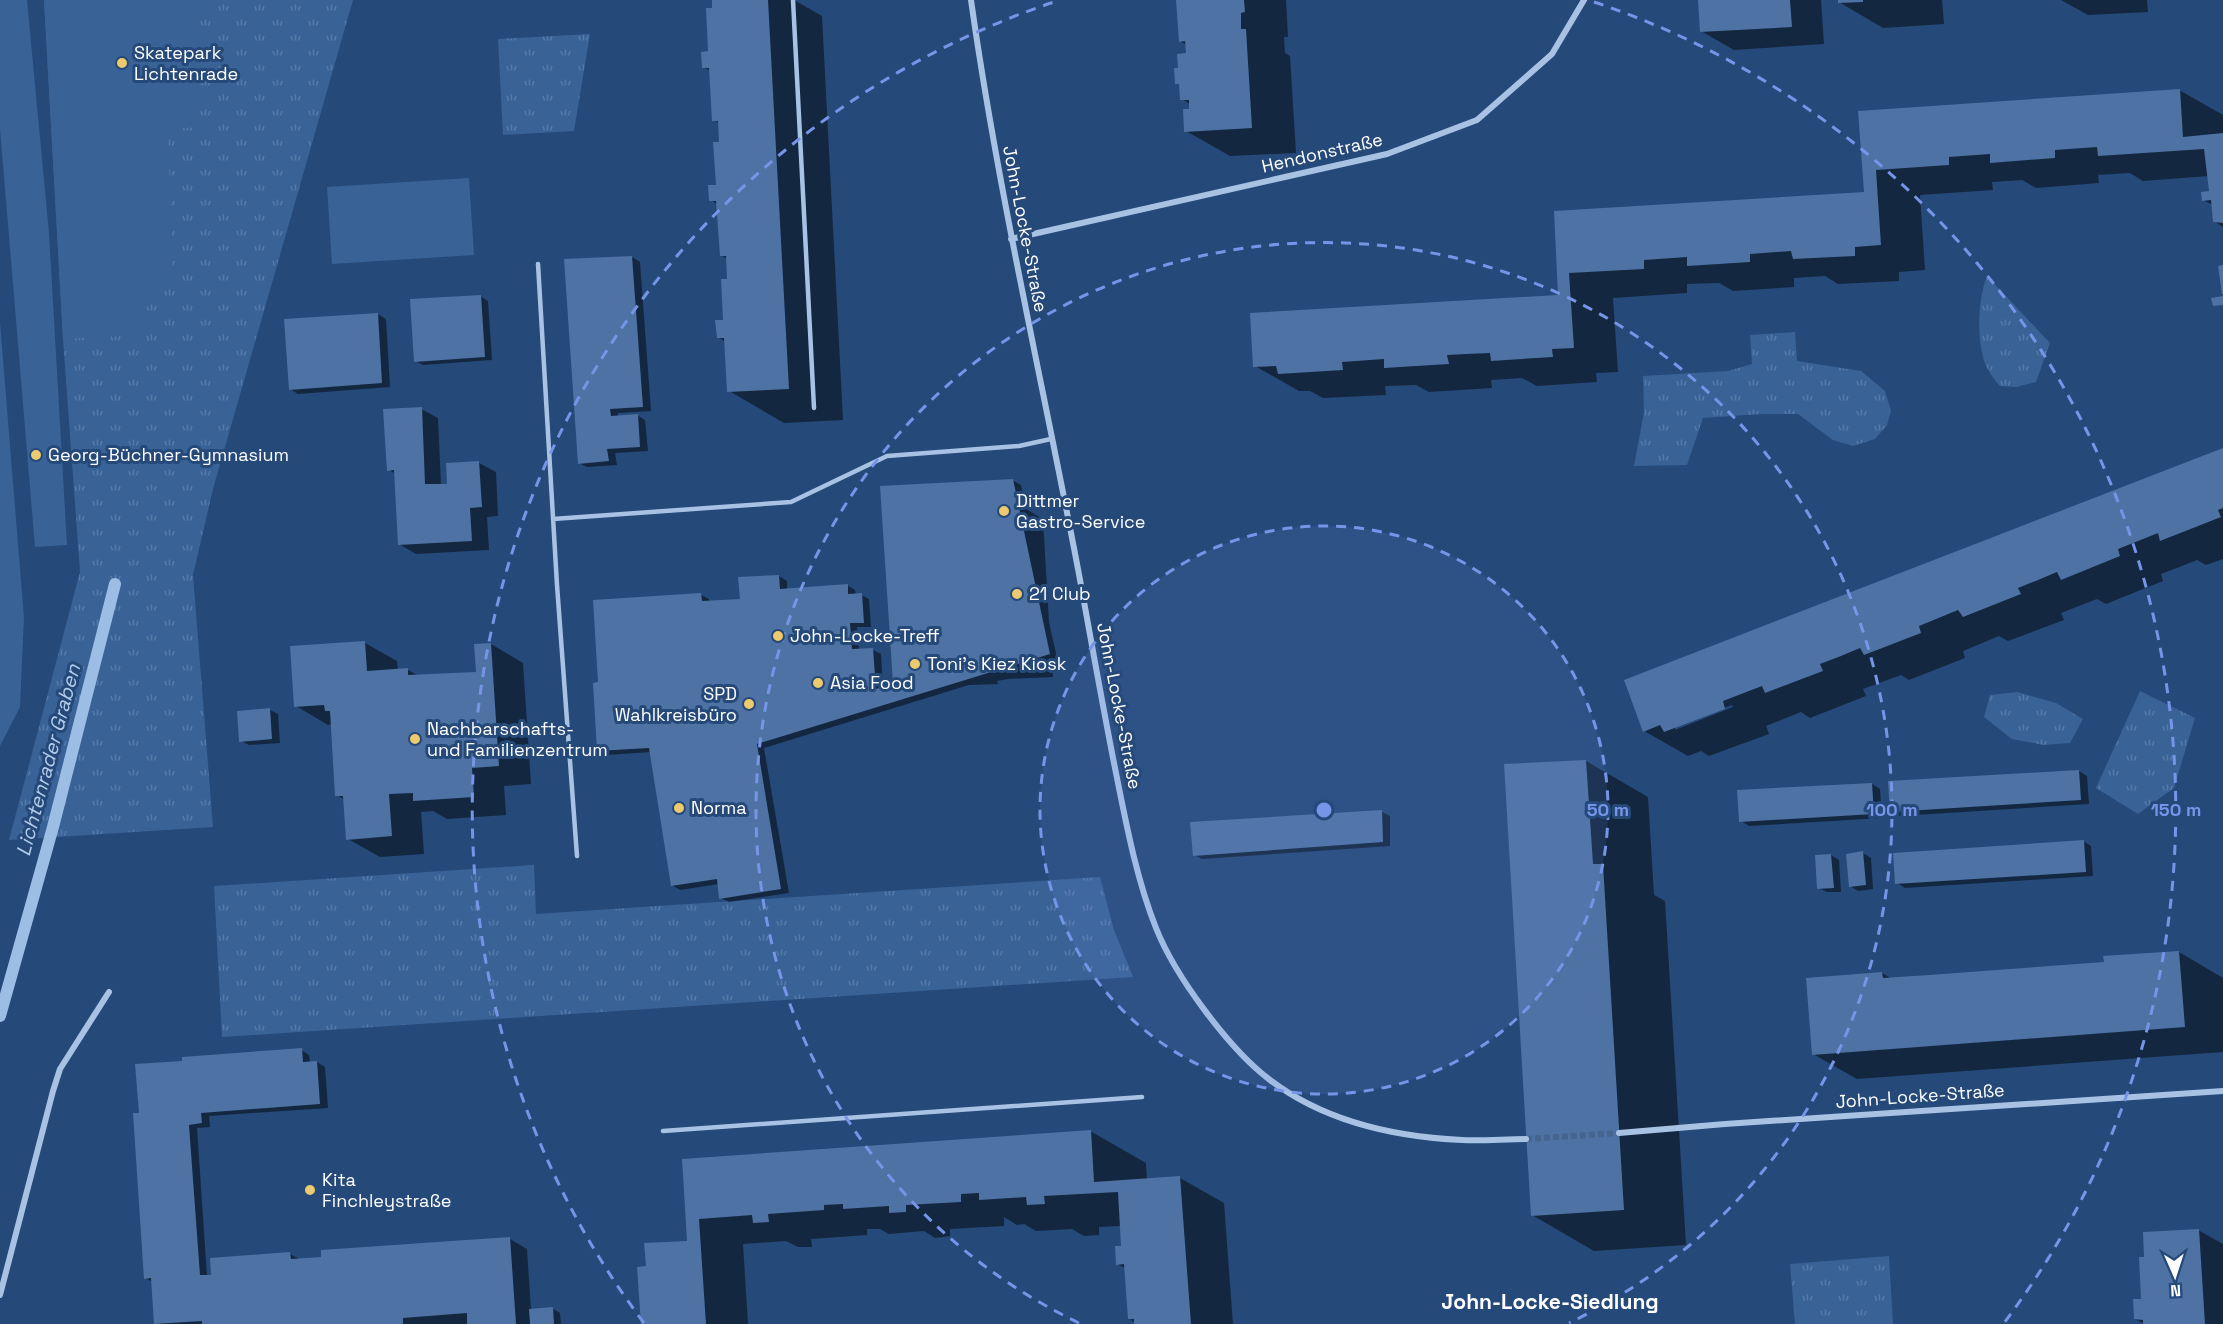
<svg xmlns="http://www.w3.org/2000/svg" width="2223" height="1324" font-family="'Space Grotesk',sans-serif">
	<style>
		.park { fill: url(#park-tufts) }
		.pitch { fill: #396297 }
		.shadow { fill: #0007; fill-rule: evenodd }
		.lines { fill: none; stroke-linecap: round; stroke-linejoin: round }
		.stream { stroke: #9cbde4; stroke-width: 12 }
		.building { fill: #4e72a3 }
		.street-tunnel { stroke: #46648d; stroke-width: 6; stroke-dasharray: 6 3; stroke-linecap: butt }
		.lane { stroke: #a8c2e4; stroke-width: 4.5 }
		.street { stroke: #a8c2e4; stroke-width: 6 }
		.ring { fill: none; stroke: #7795e8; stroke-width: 3; stroke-dasharray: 10 8 }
		.poi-dot { fill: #edca6d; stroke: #254979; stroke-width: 2 }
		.labels { text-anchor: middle; stroke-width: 6; stroke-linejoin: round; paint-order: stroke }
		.poi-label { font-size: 18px; fill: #fff; stroke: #254979; text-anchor: start }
		.street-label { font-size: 18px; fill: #fff; stroke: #254979 }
		.water-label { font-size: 20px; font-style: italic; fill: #b3cceb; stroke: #254979 }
		.quarter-label { font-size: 21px; font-weight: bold; fill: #fff; stroke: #254979 }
		.centre { fill: #7795e8; stroke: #254979; stroke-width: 3 }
		.ring-label { font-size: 18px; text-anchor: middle; font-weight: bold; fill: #7795e8; stroke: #254979; stroke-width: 6; stroke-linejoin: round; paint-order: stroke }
	</style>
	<defs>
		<pattern id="park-tufts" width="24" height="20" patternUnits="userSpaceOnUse" patternTransform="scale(1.5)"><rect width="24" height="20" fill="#396297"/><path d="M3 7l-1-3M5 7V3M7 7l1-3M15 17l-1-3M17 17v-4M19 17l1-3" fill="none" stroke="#577aa7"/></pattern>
	</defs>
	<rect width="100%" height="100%" fill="#254979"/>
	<!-- park -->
	<path class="park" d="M44,0H353L213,489L193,575L213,827L9,840L80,572L63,339Z
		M590,34L574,131L503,135L498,39Z
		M1987,276L2050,343L2036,382L2016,387L2000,386C1993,378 1986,369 1983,357C1977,333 1978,299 1987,276Z
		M1795,332L1797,361L1861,371L1885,391L1891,411L1887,425L1875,439L1853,446L1833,440L1798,414H1761L1703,418L1687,465L1634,466L1644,412L1643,376L1728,371L1752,364L1750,335Z
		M2140,691L2195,718L2174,788L2138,814L2096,788Z
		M2017,692L2056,703L2083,719L2070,743L2043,745L2012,739L1984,717L1990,695Z
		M534,865L536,914L1100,877L1114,930L1133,977L222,1037L214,886Z
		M1889,1256L1893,1324H1795L1790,1264Z"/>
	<!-- pitch -->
	<path class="pitch" d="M0,0H27L49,233L67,545L35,547L0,129Z
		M44,0H195L199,127L168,129L173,280L151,282L143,335L63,339Z
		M469,178L474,255L332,264L327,187Z
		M0,322L24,618L20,707L0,746Z"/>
	<!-- shadow -->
	<path class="shadow" d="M713,0H794L822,16L843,420L784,423L729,391L726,342L718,337L725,321L728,280L727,259L721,255L718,205L711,200L718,186L721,143L720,124L714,120L711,71L703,67L710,53Z
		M1177,0H1286L1288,37H1284L1285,53L1290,56L1296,153L1230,156L1186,131L1191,110L1190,104L1182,99L1181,86L1177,83L1180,69L1187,55L1186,45L1180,41Z
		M1700,0H1821L1824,44L1734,50L1701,31Z
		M1839,0H1942L1944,24L1883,28L1839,2Z
		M2061,0H2147L2148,12L2088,15Z
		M2179,90L2223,115V227L2214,221L2213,205L2203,200L2211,192L2209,176L2143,181L2130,173L2098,175L2099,183L2036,188L2022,180L1992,182L1993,190L1920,195L1925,270L1899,272V281L1838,284L1825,276L1794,278V287L1733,291L1719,283L1687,284V293L1613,298L1618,372L1596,373L1597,382L1537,386L1522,378L1491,380L1492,388L1429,392L1416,385L1385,386L1386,395L1323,398L1310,391H1299L1255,366L1560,296L1556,212L1866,194L1859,112Z
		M632,257L640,262L651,411L618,413V417L637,415L645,420L648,451L615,453L617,465L587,467L579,463Z
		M480,296L488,301L492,360L423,365L415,361Z
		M378,314L386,319L390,387L298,394L290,389Z
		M421,409L438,418L441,485H449L479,463L496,472L498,516L487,517L489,550L416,554L399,544L396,474L389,470Z
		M2223,450V559L2206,565L2197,560L2182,566L2161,574L2163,581L2106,604L2097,599L2061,613L2064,620L2008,641L1999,636L1963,651L1965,658L1909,680L1901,675L1863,689L1866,696L1810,718L1801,712L1766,726L1769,734L1709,756L1701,751L1688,756L1644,731ZM1732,705L1733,707L1675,730V726Z
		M1012,480L1021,485L1026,509L1043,519L1049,622L1057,658L1052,660L1053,677L1008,679L997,681L998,684L969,685L764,748L789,893L729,902L721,898L719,884L680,890L672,885L652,752L606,755L598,750L600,684L701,595L709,599V602L742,600L779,576L787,581V590L847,585L855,590L856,595H861L869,599L871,627H857L859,650H873L881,654L883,688L895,684Z
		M365,643L397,661L398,670H408L419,676L477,673L491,644L523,663L531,784L504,786L506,815L447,819L433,811L421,812L424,854L380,857L348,839L345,800L337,795L332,724L328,725L296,706Z
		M270,710L278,714L280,743L249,745L241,741Z
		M1586,761L1648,797L1654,895L1665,901L1686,1245L1594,1251L1532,1215Z
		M2079,771L2087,776L2089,804L1900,816L1892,811Z
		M1872,784L1880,789L1882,818L1749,826L1741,821Z
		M1382,812L1390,816V846L1202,859L1194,855Z
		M2083,841L2091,846L2093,876L1905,888L1897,883Z
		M1863,853L1871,858L1873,889L1858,891L1850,886Z
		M1831,855L1839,860L1841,892H1827L1819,888Z
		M2179,952L2223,978V1052L1857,1079L1813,1054L1882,973L1892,979L2106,964Z
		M301,1050L309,1055L310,1063L317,1062L325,1067L328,1108L209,1116L210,1127L197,1128L207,1276L290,1254L301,1260L510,1239L527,1249L531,1310L552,1308L560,1313L561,1324H156L153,1282L145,1278L140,1114Z
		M1090,1131L1146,1163L1147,1180L1180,1178L1224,1203L1233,1324H1136L1129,1318L1125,1268L1117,1264L1122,1247L1121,1226L1099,1227V1235L1084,1236L1072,1229L1036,1231L1024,1224L1017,1225L1004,1217V1226L950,1229V1236L935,1238L924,1231L889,1234L880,1229H867V1235L811,1239L812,1247H798L786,1241L743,1244L748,1324H643L647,1268L689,1242L683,1160Z
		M2198,1230L2223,1244V1324H2144L2136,1319L2143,1300L2146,1258Z"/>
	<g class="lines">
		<!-- stream -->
		<path class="stream" d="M0,1016L53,827L115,584"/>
	</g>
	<!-- building -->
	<path class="building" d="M712,0H768L789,389L727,392L724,338H717L715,320H723L721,279H727L726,256H720L716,201H709L708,185H716L713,142H719L718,121H712L709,68H702L701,52L708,51L706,8H712Z
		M1176,0H1244L1245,12L1241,13V29H1246L1252,128L1184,132L1183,109H1189V100H1180L1179,84H1175L1174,68H1178L1177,54L1186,53L1185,41L1179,42Z
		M1698,0H1790L1792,27L1700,32Z
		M1838,0H1863V2L1838,3Z
		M2180,89L2183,137L2223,133V223L2213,222L2211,200L2202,201L2201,192L2209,191L2204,149L2098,156L2097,147L2055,150V158L1990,163V154L1949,157V165L1876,170L1881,245L1855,247V256L1793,259L1791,251L1750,254V262L1687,266V257L1644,260V269L1569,273L1574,348L1552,349L1553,357L1491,361L1490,353L1466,354L1447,355L1449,364L1384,368V359L1342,362L1343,370L1278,374L1276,366L1253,367L1250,313L1558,295L1554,211L1864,192L1858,111Z
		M632,256L643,407L610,409L611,416L638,414L640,447L607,449L609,461L578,464L564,259Z
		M2223,265V294H2222L2218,266Z
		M481,295L485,357L414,362L410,299Z
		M2223,296V305L2213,306L2211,298Z
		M378,313L382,383L289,390L284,319Z
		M422,407L425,484H447L446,463L479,461L482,507L470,508L472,541L398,545L394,470L387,471L383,409Z
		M2223,448V508L2218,510L2221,517L2160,541L2158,533L2118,549L2120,556L2061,580L2057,572L2038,580L2018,588L2021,594L1963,617L1958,610L1919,626L1921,633L1864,655L1860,648L1841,656L1820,664L1823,671L1765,693L1762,686L1723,701L1725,709L1664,732L1660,725L1643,732L1624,680Z
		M1013,479L1050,654L757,744L781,889L719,899L717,879L671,886L649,748L597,751L593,683L598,682L593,600L701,593L702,601L740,599L738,577L779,575L780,589L848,584V594L862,593L864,623H850L852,649L873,648L876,689L884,686L893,683L880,486Z
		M365,641L367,671L408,668V675L476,672L474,644L491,643L499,766L472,768L474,797L413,801V793L389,794L392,836L346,840L343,796H335L330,711H325L324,705L294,707L290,646Z
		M270,708L272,739L239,742L237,711Z
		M1586,760L1593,864H1603L1624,1210L1531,1216L1504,764Z
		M2079,770L2081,800L1890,812L1888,781Z
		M1872,783L1874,814L1739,822L1737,790Z
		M1382,810L1383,842L1193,856L1190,822Z
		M2084,840L2086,872L1895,884L1893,853Z
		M1863,851L1866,885L1849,887L1846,854Z
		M1831,854L1834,888L1817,889L1815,855Z
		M2179,951L2185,1027L1812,1055L1806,978L1882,972L1883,978L1929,975L2104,962L2103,956Z
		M302,1048L303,1062L317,1061L320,1104L201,1113L202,1123L189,1125L200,1275H211L210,1258L290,1252L291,1259L321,1257V1250L510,1237L516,1324H467V1313L403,1318V1324H202V1321L154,1324L151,1278L144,1279L133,1113H139L135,1064L182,1061V1057Z
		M1091,1130L1094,1182L1180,1176L1191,1324H1134V1319H1128L1124,1264L1116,1265L1115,1246H1121L1118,1192L1044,1196L1045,1204L1027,1205L1026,1197L979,1200V1193L961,1194V1202L906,1205V1212L889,1213V1206L843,1209V1204L824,1205V1210L768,1214L769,1222L753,1223L752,1215L699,1219L706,1324H641L637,1267L646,1266L644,1243L687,1241L682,1159Z
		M2199,1229L2205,1324H2143V1320L2134,1319L2133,1299H2141L2139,1257H2144L2143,1232Z
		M553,1307L554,1324H530L529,1309Z"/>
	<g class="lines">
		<!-- street-tunnel -->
		<path class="street-tunnel" d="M1526,1139L1619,1133"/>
		<!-- lane -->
		<path class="lane" d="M793,0L814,408
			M538,264L557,585L577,856
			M553,519L791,502L887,456L1019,446L1051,439
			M663,1131L1142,1097"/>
		<!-- street -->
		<path class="street" d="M971,0C998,191 1042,380 1078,569C1091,639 1103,709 1117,778C1127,828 1137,880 1156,928C1175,976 1229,1049 1270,1080C1324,1121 1395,1137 1462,1140C1483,1141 1505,1139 1526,1139
			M1011,239L1387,154L1477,120L1552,54L1584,0
			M1619,1133L1725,1124L2223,1091
			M0,1295L53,1091L60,1069L109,992"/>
	</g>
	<!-- distance rings -->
	<circle cx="1324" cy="810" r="284" fill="#7795e8" fill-opacity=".12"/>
	<g class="ring">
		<circle cx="1324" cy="810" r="284"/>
		<path d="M1079 1323A568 568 0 1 1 1569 1323"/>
		<path d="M644 1323A852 852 0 0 1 1054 2M1594 2A852 852 0 0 1 2004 1323"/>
	</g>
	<!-- markers -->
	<g class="poi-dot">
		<circle cx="122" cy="63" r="6"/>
		<circle cx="36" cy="455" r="6"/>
		<circle cx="1004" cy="511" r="6"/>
		<circle cx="1017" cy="594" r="6"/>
		<circle cx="778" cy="636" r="6"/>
		<circle cx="915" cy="664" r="6"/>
		<circle cx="818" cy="683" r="6"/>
		<circle cx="749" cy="704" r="6"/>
		<circle cx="415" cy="739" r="6"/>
		<circle cx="679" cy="808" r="6"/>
		<circle cx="310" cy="1190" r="6"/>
	</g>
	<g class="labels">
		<!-- poi labels -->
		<g class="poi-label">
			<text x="134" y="59">Skatepark<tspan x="134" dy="21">Lichtenrade</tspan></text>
			<text x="48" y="461">Georg-Büchner-Gymnasium</text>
			<text x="1016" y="507">Dittmer<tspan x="1016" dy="21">Gastro-Service</tspan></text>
			<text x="1029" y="600">21 Club</text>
			<text x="790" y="642">John-Locke-Treff</text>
			<text x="927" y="670">Toni's Kiez Kiosk</text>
			<text x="830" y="689">Asia Food</text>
			<text x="737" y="700" text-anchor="end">SPD<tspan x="737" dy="21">Wahlkreisbüro</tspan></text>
			<text x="427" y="735">Nachbarschafts-<tspan x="427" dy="21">und Familienzentrum</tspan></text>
			<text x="691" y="814">Norma</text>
			<text x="322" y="1186">Kita<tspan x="322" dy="21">Finchleystraße</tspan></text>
		</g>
		<!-- street labels -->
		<g class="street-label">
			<text transform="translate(1322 153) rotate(-13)" y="6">Hendonstraße</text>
			<text transform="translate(1025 229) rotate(79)" y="6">John-Locke-Straße</text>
			<text transform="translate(1119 706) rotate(79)" y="6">John-Locke-Straße</text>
			<text transform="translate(1920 1096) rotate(-4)" y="6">John-Locke-Straße</text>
		</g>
		<!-- water labels -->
		<g class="water-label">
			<text transform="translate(48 760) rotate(-75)" y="7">Lichtenrader Graben</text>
		</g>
		<!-- quarter labels -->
		<g class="quarter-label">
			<text x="1550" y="1309">John-Locke-Siedlung</text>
		</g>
	</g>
	<circle cx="1324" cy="810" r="9" class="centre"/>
	<g class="ring-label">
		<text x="1608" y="816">50 m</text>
		<text x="1892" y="816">100 m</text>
		<text x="2176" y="816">150 m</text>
	</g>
	<!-- north arrow -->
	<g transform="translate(2175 1276) rotate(177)" stroke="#254979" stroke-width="4.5" paint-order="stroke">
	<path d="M0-4.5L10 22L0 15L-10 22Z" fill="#ffffff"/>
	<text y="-9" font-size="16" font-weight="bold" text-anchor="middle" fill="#ffffff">N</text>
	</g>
</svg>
